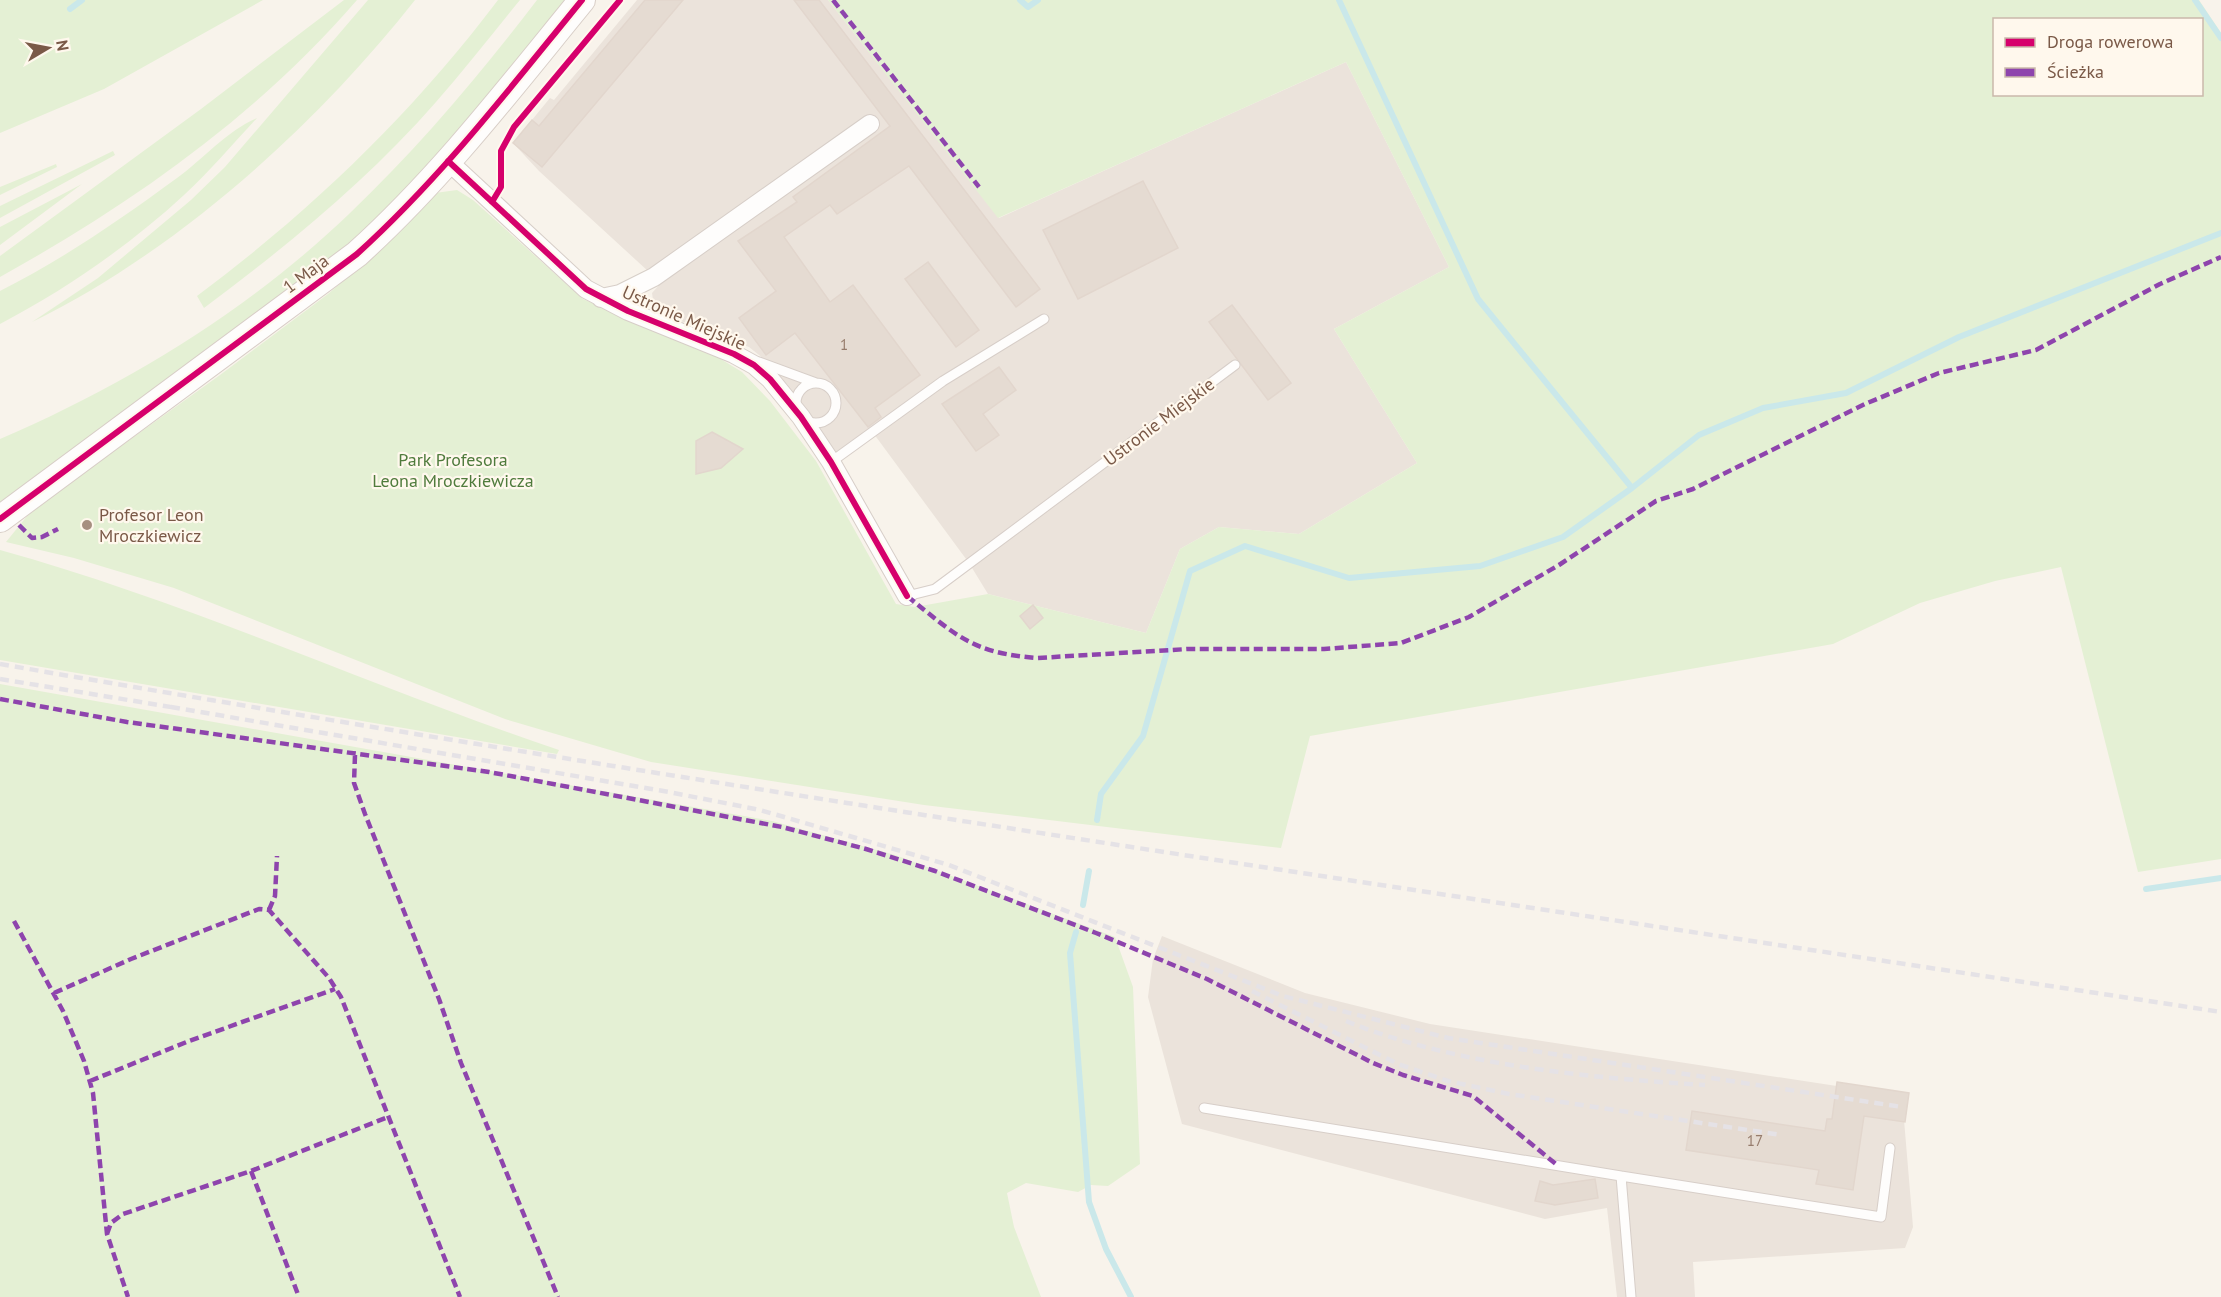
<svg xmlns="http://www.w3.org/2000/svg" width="2221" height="1297" font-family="'PT Sans',sans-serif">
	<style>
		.industrial { fill: #ebe3db }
		.green { fill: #e4f0d4; fill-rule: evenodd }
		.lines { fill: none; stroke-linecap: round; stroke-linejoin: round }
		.stream { stroke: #cae8ea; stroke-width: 6 }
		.building { fill: #e5dbd2; stroke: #e2d6cd; stroke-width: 1.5 }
		.lane-casing { stroke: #d7cec8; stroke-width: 11 }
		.street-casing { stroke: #d7cec8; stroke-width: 20 }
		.secondary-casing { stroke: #d8cec7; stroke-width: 28 }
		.lane { stroke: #fefdfc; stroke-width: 9 }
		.street { stroke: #fefdfc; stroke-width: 18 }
		.secondary { stroke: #fefdfc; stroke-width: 26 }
		.rail { stroke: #e5e2e6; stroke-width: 4.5; stroke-dasharray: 9 6; stroke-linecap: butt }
		.quiet { stroke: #8e44ad; stroke-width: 4.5; stroke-dasharray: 9 4.5; stroke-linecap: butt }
		.cycleway-casing { stroke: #fff8ed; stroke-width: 10 }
		.cycleway { stroke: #d6006c; stroke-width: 6 }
		.poi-dot { fill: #a68f80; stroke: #fff8ed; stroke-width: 2 }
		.labels { text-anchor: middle; stroke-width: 4.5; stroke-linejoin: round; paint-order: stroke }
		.number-label { font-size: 15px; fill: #967c6c }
		.street-label { font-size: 18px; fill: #7a5947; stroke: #fff8ed }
		.park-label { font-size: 18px; fill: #4f7b3c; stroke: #fff8ed }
		.poi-label { font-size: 18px; fill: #7a5947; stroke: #fff8ed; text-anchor: start }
	</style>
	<rect width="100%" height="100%" fill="#f8f3eb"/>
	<!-- industrial -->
	<path class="industrial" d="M637,0H828L999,218L1346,62L1449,267L1334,329L1417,463L1299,534L1219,527L1180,549L1146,633L988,594L969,563L871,430L834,454L769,363L749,347L665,315L654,306L652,293L661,283L539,171L513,143L550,98L554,100Z
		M1162,936L1305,993L1430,1024L1902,1096L1913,1227L1905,1248L1693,1262L1695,1297H1617L1607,1208L1545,1219L1182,1124L1148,997L1153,959Z"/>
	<!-- green -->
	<path class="green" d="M0,0H263L104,89L0,133Z
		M344,0H357C257,116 133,203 0,277V256L201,109Z
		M368,0H415C316,126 176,252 32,322L98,278L191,200L225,167Z
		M498,0H520C492,34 465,69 436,102C368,180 287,246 204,308L197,296C311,211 412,114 498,0Z
		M537,0H568L465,126L384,215L315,274L0,506V439C126,385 249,310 349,214C418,148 479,76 537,0Z
		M828,0H2199L2221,33V859L2138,872L2061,567L1995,581L1920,603L1833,644L1310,736L1281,848L924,805L651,762L505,719L174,588L74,558L6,542L32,510L220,375L328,294L400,232L435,193L457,190L473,200L583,299L719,358L742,372L770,401L816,461L896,604L915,607L988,594L1146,633L1180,549L1219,527L1299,534L1417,463L1334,329L1449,267L1346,62L998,218ZM1994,20H2202V94H1994Z
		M257,118C233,144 210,171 184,195C130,245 65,290 0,324V291C62,260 121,219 177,178C203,159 228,130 257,118Z
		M113,151L115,155L0,218V206Z
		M56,164L57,167L0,195V187Z
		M82,184L0,245V227Z
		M0,550C191,603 371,687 559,750L557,754L0,660Z
		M0,684L772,821L895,855L1115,937L1133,987L1140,1164L1108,1186L1091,1185L1078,1192L1026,1183L1007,1193L1014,1227L1041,1297H0Z"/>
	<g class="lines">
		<!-- stream -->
		<path class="stream" d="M1020,0L1028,7L1038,0
			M1339,0L1478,299L1632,488
			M2195,0L2221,38
			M70,9L82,0
			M1097,820L1101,794L1143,736L1190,571L1245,546L1349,578L1480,566L1563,537L1632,488L1699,435L1763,408L1846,393L1959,337L2221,233
			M2146,889L2221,878
			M1083,905L1089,871
			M1076,932L1070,953L1089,1202L1106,1249L1131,1297"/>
	</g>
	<!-- building -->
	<path class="building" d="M645,0H683L542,167L513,143L532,120L539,126Z
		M794,0H819L1040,289L1016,307L909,166L837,214L830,205L784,237L830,302L853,285L920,375L875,408L881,417L868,427L795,333L766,355L739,318L776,291L738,241L797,202L793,197L890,126Z
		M1143,181L1178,248L1078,299L1043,230Z
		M928,262L979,330L956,347L905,279Z
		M1232,305L1291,383L1268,400L1209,322Z
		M999,367L1016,390L983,414L999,435L976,451L942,404Z
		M712,432L743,449L721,468L696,474V441Z
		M1033,605L1043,618L1030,629L1020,616Z
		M1837,1082L1909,1093L1905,1122L1864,1116L1853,1190L1816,1184L1819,1170L1686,1150L1692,1111L1825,1131L1827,1119H1832Z
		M1595,1179L1598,1198L1555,1205L1535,1201L1540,1181L1553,1185Z"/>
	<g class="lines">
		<!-- lane casing -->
		<g class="lane-casing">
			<path id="lane" d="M759,362L816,383
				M796 403a20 20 0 1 1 40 0a20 20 0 1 1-40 0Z
				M831,462L943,381L1044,319
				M907,596L935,589L1235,365
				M1204,1108L1621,1176
				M1631,1297L1621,1176L1881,1217L1890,1148"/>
		</g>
		<!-- street casing -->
		<g class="street-casing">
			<path id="street" d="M448,161L586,289L628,311L734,354L754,365L770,379L801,417L831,462L907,596
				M601,298L620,294L654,277L870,124"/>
		</g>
		<!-- secondary casing -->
		<g class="secondary-casing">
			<path id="secondary" d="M0,519L357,254C441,178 510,88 582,0"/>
		</g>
		<!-- lane -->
		<use href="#lane" class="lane"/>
		<!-- street -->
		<use href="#street" class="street"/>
		<!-- secondary -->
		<use href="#secondary" class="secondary"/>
		<!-- rail -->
		<path class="rail" d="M0,664C738,792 1480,899 2221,1012
			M0,679L177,708
			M171,707L669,792L760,810L949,865L1283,996L1448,1038L1902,1107
			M1252,991L1398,1064L1448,1081L1509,1094L1781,1135
			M1346,1021C1454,1065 1589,1078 1705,1085"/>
		<!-- quiet -->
		<path class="quiet" d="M833,0L979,187
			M19,525L32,538L42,537L58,529
			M907,596C956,635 971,653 1037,658L1188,649H1324L1401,643L1469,617L1559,565L1656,501L1693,489L1865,404L1939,373L2036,350L2160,284L2221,257
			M0,699L127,722L489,772L782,827L866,849L935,871L1096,933L1207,979L1373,1063L1403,1075L1473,1096L1557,1165
			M355,755L354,783L365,814L439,999L461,1063L558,1297
			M269,910L275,896L277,856
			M14,921L63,1011L84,1061L93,1093L107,1234L128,1297
			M54,993L131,959L259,909L269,910L329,978L341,997L460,1297
			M90,1081L189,1041L335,989
			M251,1171L299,1297
			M107,1234L111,1223L123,1214L251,1171L388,1117"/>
		<!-- cycleway casing -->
		<g class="cycleway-casing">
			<path id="cycleway" d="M448,161L586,289L628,311L734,354L754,365L770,379L801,417L831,462L907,596
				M492,202L501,187V151L514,127L620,0
				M0,519L357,254C441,178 510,88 582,0"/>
		</g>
		<!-- cycleway -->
		<use href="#cycleway" class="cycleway"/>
	</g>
	<!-- markers -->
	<circle class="poi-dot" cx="87" cy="525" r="6"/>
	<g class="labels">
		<!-- number labels -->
		<g class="number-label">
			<text x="844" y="350">1</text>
			<text x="1755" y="1146">17</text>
		</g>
		<!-- street labels -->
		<g class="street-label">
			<text transform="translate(306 274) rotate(-37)" y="6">1 Maja</text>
			<text transform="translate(684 318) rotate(24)" y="6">Ustronie Miejskie</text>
			<text transform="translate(1159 422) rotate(-37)" y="6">Ustronie Miejskie</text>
		</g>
		<!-- park labels -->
		<g class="park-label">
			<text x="453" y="466">Park Profesora<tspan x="453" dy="21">Leona Mroczkiewicza</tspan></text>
		</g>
		<!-- poi labels -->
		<g class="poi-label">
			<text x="99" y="521">Profesor Leon<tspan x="99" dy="21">Mroczkiewicz</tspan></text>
		</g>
	</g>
	<!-- legend -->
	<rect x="1993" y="18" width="210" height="78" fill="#fff8ed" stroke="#cab8ab" stroke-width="1.5"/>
	<rect x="2005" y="38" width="30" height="9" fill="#d6006c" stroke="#cab8ab" stroke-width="1.5"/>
	<text x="2047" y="48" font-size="18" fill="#7a5947">Droga rowerowa</text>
	<rect x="2005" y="68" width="30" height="9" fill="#8e44ad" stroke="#cab8ab" stroke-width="1.5"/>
	<text x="2047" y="78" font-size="18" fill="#7a5947">Ścieżka</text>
	<!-- north arrow -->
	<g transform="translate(48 48) rotate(80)" stroke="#fff8ed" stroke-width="4.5" paint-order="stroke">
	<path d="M0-4.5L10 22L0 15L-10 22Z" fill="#7a5947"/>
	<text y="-9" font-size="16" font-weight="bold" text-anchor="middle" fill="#7a5947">N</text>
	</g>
</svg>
